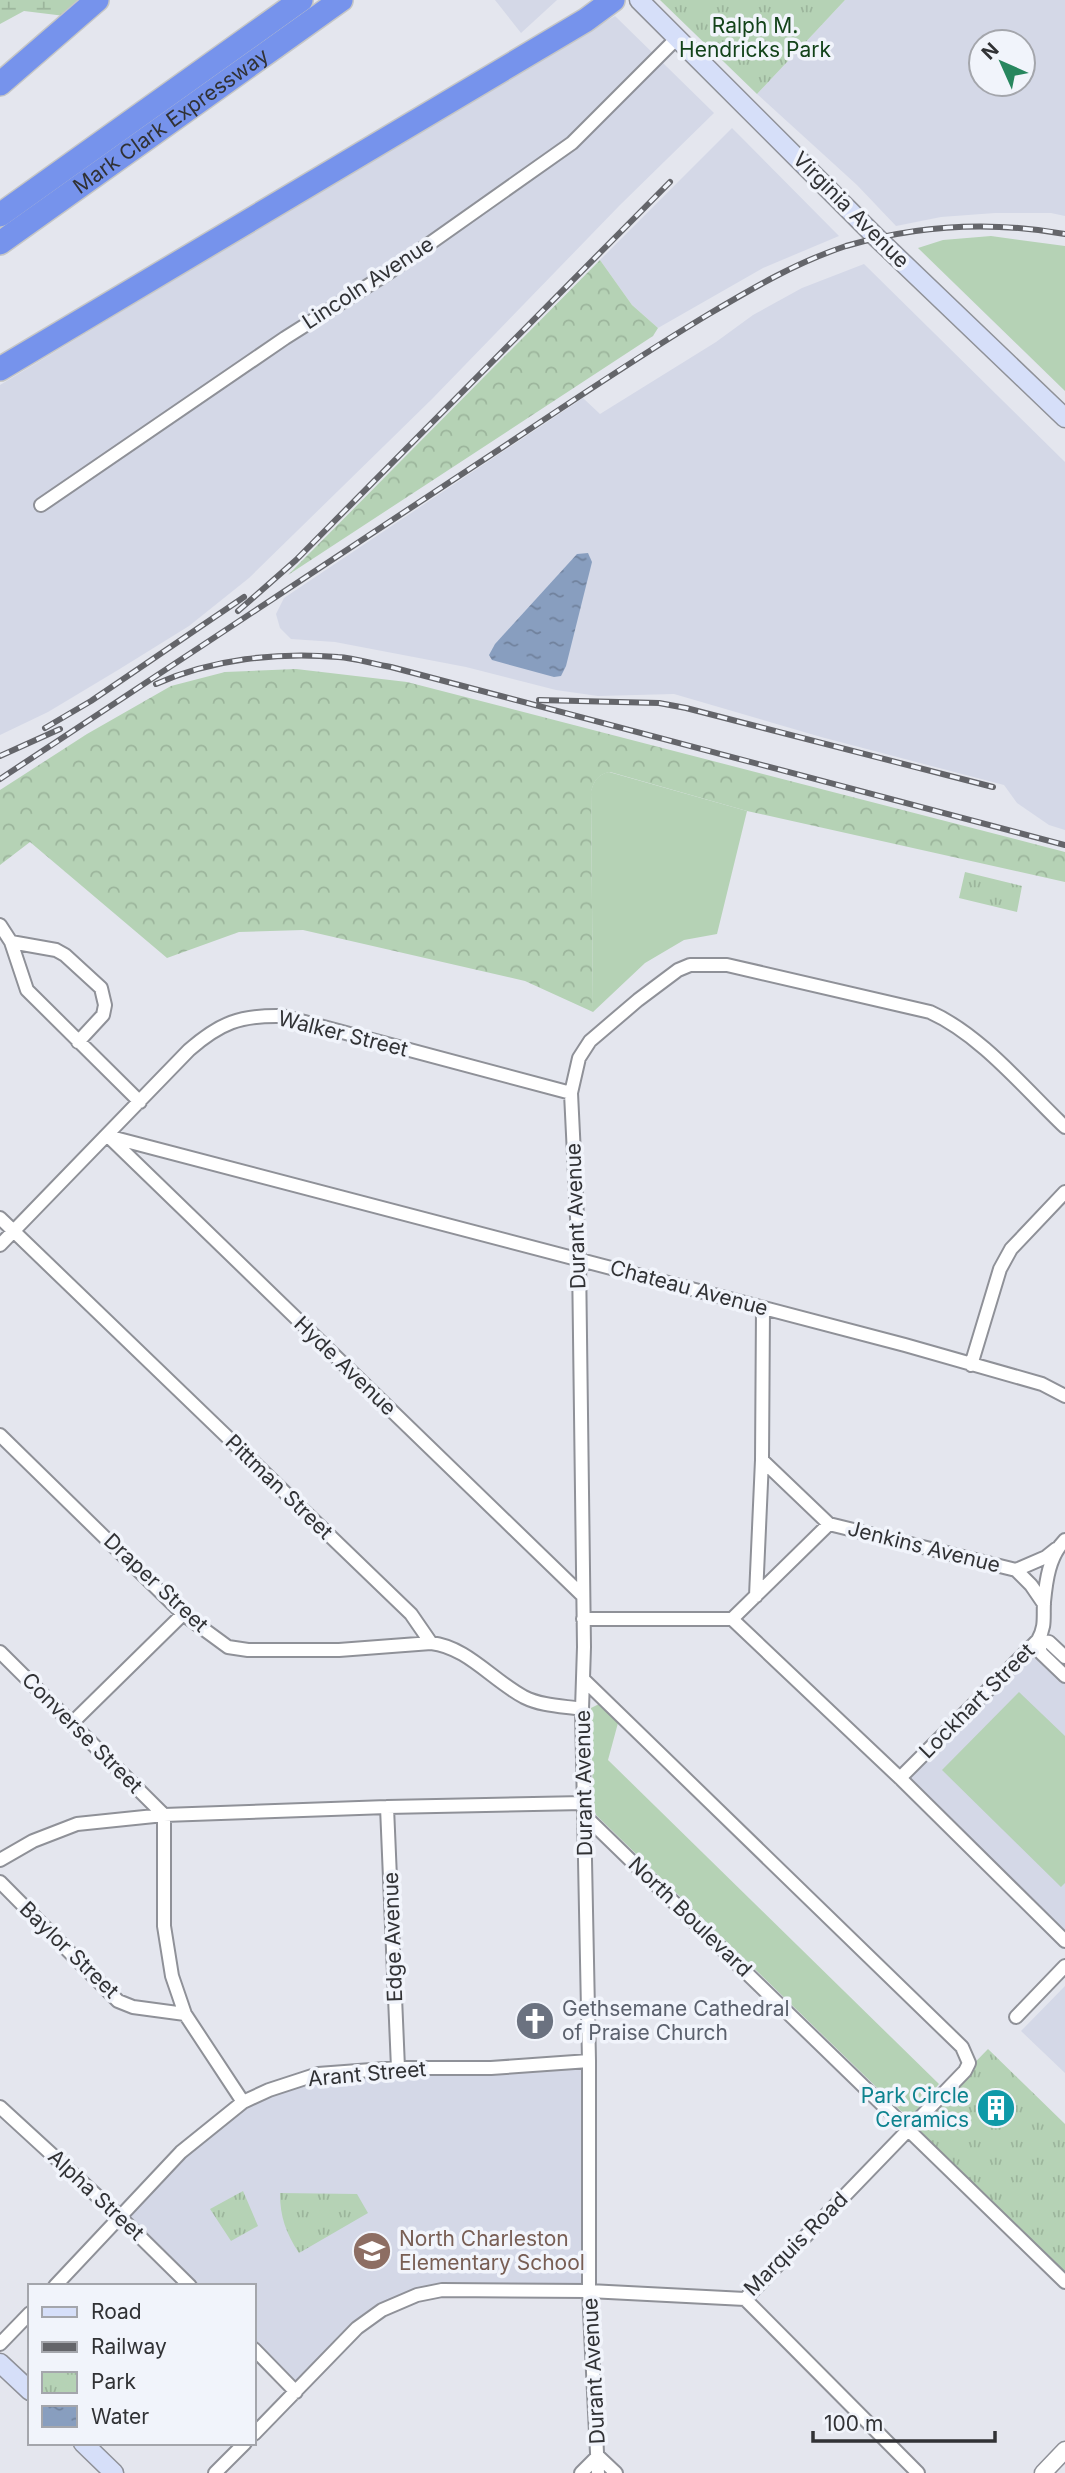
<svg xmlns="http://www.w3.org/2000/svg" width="1065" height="2473" font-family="Inter,sans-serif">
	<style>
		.built { fill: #d4d8e7; fill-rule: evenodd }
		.green { fill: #b5d2b5 }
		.forest { fill: url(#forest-crowns) }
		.wetland { fill: url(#wetland-marsh) }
		.park { fill: url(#park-tufts) }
		.water { fill: url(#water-ripples) }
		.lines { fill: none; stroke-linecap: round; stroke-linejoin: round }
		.minor-casing { stroke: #8f9198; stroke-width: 16 }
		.tertiary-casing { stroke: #8f9198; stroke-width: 19 }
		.secondary-casing { stroke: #8f9198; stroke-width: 21 }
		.motorway-casing { stroke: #c5c6c6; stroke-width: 26 }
		.minor { stroke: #fff; stroke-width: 12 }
		.tertiary { stroke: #fff; stroke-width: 16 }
		.secondary { stroke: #d6dff9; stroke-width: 18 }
		.motorway { stroke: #7693ec; stroke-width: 23 }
		.rail-casing { stroke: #64656a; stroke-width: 6 }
		.rail { stroke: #f1f4fb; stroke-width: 3.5; stroke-dasharray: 10; stroke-linecap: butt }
		.labels { text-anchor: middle; stroke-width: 7; stroke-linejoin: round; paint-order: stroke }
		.park-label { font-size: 21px; fill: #13431a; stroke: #f1f4fb }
		.street-label { font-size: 21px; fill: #313235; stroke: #f1f4fb }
		.worship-label { font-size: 21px; fill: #5b616d; stroke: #f1f4fb; text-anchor: start }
		.culture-label { font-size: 21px; fill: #0d838f; stroke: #f1f4fb; text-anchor: end }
		.education-label { font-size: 21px; fill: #785e54; stroke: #f1f4fb; text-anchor: start }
	</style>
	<defs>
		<pattern id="forest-crowns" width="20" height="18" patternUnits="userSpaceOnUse" patternTransform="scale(1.75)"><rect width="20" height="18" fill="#b5d2b5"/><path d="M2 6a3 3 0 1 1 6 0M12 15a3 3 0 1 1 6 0" fill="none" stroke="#9cb59c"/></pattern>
		<pattern id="wetland-marsh" width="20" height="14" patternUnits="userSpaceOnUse" patternTransform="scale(1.75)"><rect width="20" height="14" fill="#b5d2b5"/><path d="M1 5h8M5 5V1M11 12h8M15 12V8" fill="none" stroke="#9cb59c"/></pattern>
		<pattern id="park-tufts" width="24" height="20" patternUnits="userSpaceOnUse" patternTransform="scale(1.75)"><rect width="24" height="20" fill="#b5d2b5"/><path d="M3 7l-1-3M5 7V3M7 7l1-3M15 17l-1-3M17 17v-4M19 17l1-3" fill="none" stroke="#9cb59c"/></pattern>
		<pattern id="water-ripples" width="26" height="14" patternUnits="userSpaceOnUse" patternTransform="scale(1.75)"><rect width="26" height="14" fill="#889ebf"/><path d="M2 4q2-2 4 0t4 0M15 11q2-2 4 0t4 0" fill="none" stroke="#70819c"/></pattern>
	</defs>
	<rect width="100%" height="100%" fill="#e4e6ee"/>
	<!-- built -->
	<path class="built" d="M495,0H557L521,33Z
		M845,0H1065V216L1051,213H995L941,217L896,226L857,185L757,94ZM981,42H1023V84H981Z
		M615,16L714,113L620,205L432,399L249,578L189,626L118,670L48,712L0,735V385L500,83Z
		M732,128L839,236L763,268L658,328L632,305L600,260Z
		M864,264L1065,462V830L1049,825L1017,803L1004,785L821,737L674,694L598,696L556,690L466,667L335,642L291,639L280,628L276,614L284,598L583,398L600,414L716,342L753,315L802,288Z
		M1038,1640L1065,1676V1941L900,1778Z
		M1065,1986V2073L1021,2031Z
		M589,2061V2291L442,2290L382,2310L296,2392L254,2349V2286H190L120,2217L243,2102L318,2074Z"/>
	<!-- green -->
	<path class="green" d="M991,236L1065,246V391L918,248L943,240Z
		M609,772L747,811L717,934L684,940L645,963L593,1012L591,791C594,781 598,774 609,772Z
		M1019,1692L1065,1736V1883L1061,1887L942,1770Z
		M599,1704L606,1707L618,1723L608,1760L939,2084L914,2113L909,2115L901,2111L596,1815L593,1805L591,1708Z"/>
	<!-- forest -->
	<path class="forest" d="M600,260L632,305L658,328L653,336L288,575Z
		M296,669L407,682L1065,852V882L747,811L610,772C598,774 594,781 591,792L593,1012L525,981L303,930L239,932L167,958L30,842L0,865V790L87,734L171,686L225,672Z"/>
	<!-- wetland -->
	<path class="wetland" d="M0,0H94L73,17L24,11L0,24Z"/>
	<!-- park -->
	<path class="park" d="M660,0H845L757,94Z
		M965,872L1022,886L1017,912L959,898Z
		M988,2049L1065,2124V2282L909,2130Z
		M243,2191L258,2226L231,2241L210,2209Z
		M280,2193L357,2194L368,2213L299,2253C286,2233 280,2217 280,2193Z"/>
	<!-- water -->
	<path class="water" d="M588,553L592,562L566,666L561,676L554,677L492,660L489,655L495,644L577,554Z"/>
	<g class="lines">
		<!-- minor casing -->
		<g class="minor-casing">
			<path id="minor" d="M41,505L285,338L388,273L572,143L677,38
				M0,925L11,942L27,990L140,1102
				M11,942L56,950L65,955L101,988L105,1005L103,1015L78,1042
				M107,1136L905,1345L1042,1384L1065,1396
				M108,1136L582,1595
				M0,1218L411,1614L431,1643C467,1647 492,1680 524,1697C542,1706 563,1706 582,1709
				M0,1245L189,1050C220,1023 240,1015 282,1016L571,1093
				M971,1365L1000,1269L1011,1249L1065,1192
				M0,1435L183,1614L228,1647L248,1650H339L431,1643
				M762,1460L829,1524L1016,1570L1031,1585L1044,1604
				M1016,1570L1046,1557L1056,1549
				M756,1596L762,1460L763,1308
				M583,1619H732L900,1778L1065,1941
				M732,1619L829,1524
				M0,1652L164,1815V1926L172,1976L185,2014L243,2102
				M1065,1657L1049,1642L1038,1640L1041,1653L1065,1676
				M73,1722L183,1614
				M900,1778L1038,1640C1046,1626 1043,1617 1044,1602C1046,1581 1049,1556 1065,1540
				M387,1807L398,2068
				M585,1816L1065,2282
				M0,1860L33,1841L77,1824L164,1815L387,1807L584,1803
				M0,1882L118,2001L133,2007L185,2014
				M1016,2017L1065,1966
				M0,2107L120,2217L190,2286
				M55,2286L181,2152L243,2102L269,2090L318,2074L398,2068H491L589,2061
				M745,2299L918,2473
				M0,2344L30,2313
				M254,2349L296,2392
				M254,2434L357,2328L382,2310L417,2295L442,2290L589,2291L745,2299L965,2071L969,2063L962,2047L583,1679
				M215,2473L245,2443
				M581,2473L598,2456L616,2473
				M598,2473L589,2291V2061L582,1709L584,1647L579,1258L571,1093L579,1058L590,1041L638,1000L678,970L690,965H727L930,1012C981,1035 1024,1088 1065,1127"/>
		</g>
		<!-- tertiary casing -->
		<g class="tertiary-casing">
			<path id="tertiary" d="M1043,2473L1065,2450"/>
		</g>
		<!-- secondary casing -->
		<g class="secondary-casing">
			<path id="secondary" d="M639,0L877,238L1065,418
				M0,2363L30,2391
				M83,2443L114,2473"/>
		</g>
		<!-- motorway casing -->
		<g class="motorway-casing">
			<g id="motorway">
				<path d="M0,84L97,0"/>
				<path d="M0,215L301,0"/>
				<path id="s1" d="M0,243L341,0"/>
				<path d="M0,369L586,20L613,0"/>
			</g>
		</g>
		<!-- minor -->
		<use href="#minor" class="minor"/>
		<!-- tertiary -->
		<use href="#tertiary" class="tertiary"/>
		<!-- secondary -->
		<use href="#secondary" class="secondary"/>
		<!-- motorway -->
		<use href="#motorway" class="motorway"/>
		<!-- rail casing -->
		<g class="rail-casing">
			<path id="rail" d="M238,611L296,560L670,182
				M156,684C212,659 277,652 338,657C355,658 373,664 391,667L1065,845
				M539,700L659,703L686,708L993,787
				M45,728L91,701L244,597
				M0,756L60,729
				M0,779C173,665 345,551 518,437C581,395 644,353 709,314C753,288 797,262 846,246C917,225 992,221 1065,234"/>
		</g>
		<!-- rail -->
		<use href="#rail" class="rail"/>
	</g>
	<!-- icons -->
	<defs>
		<g id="church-disc" transform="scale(2.0125)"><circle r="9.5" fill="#6b7280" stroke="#f1f4fb"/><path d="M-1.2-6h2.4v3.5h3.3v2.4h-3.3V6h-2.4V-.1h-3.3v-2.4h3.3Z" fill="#fff"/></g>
		<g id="building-disc" transform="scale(2.0125)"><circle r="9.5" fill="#0f9aa8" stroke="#f1f4fb"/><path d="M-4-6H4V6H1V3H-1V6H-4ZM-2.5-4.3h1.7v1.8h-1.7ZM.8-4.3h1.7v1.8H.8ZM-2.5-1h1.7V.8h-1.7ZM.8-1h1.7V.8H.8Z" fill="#fff"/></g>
		<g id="school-disc" transform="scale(2.0125)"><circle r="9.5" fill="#8d6e63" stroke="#f1f4fb"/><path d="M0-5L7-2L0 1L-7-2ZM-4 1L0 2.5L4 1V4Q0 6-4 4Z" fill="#fff"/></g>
	</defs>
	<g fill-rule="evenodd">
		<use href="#church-disc" x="535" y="2021"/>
		<use href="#building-disc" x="996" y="2108"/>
		<use href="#school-disc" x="372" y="2251"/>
	</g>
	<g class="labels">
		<!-- park labels -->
		<g class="park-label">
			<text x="755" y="33">Ralph M.<tspan x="755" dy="24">Hendricks Park</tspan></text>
		</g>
		<!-- street labels -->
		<g class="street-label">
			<text dy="7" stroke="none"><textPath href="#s1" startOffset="210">Mark Clark Expressway</textPath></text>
			<text transform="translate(851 210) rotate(45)" y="7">Virginia Avenue</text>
			<text transform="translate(368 283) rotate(-33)" y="7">Lincoln Avenue</text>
			<text transform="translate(343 1034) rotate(14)" y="7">Walker Street</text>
			<text transform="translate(576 1216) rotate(-92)" y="7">Durant Avenue</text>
			<text transform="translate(689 1288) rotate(15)" y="7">Chateau Avenue</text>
			<text transform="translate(345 1366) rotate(44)" y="7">Hyde Avenue</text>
			<text transform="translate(279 1487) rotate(44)" y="7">Pittman Street</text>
			<text transform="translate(924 1547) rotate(14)" y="7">Jenkins Avenue</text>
			<text transform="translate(156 1583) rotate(43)" y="7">Draper Street</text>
			<text transform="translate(977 1701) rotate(-45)" y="7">Lockhart Street</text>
			<text transform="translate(82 1733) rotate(45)" y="7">Converse Street</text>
			<text transform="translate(584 1783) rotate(-91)" y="7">Durant Avenue</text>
			<text transform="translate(690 1917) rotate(44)" y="7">North Boulevard</text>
			<text transform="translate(393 1937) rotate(-92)" y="7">Edge Avenue</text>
			<text transform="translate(69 1950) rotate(44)" y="7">Baylor Street</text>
			<text transform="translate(367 2074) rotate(-5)" y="7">Arant Street</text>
			<text transform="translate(96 2195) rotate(43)" y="7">Alpha Street</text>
			<text transform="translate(796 2244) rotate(-45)" y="7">Marquis Road</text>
			<text transform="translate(594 2371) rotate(-93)" y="7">Durant Avenue</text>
		</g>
		<!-- worship labels -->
		<g class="worship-label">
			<text x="562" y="2016">Gethsemane Cathedral<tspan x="562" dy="24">of Praise Church</tspan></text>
		</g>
		<!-- culture labels -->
		<g class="culture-label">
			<text x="969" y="2103">Park Circle<tspan x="969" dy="24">Ceramics</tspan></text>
		</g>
		<!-- education labels -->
		<g class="education-label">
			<text x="399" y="2246">North Charleston<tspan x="399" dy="24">Elementary School</tspan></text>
		</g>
	</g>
	<!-- legend -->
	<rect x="28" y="2284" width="228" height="161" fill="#f1f4fb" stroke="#a4a6ac" stroke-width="2"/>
	<rect x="42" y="2307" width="35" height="10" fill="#d6dff9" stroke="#a4a6ac" stroke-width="2"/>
	<text x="91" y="2319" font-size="21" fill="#313235">Road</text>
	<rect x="42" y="2342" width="35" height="10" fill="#64656a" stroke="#a4a6ac" stroke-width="2"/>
	<text x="91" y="2354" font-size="21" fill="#313235">Railway</text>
	<rect x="42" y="2372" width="35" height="21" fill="url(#park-tufts)" stroke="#a4a6ac" stroke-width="2"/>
	<text x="91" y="2389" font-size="21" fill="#313235">Park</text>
	<rect x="42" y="2406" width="35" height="21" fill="url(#water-ripples)" stroke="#a4a6ac" stroke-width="2"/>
	<text x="91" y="2424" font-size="21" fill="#313235">Water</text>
	<!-- north arrow -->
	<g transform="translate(1002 63) rotate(315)"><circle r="33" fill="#f1f4fb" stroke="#a4a6ac" stroke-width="2"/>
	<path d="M0-5L12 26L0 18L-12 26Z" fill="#27865e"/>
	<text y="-10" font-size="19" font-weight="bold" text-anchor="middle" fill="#313235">N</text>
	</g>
	<!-- scale -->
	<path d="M813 2431v10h182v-10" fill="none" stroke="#313235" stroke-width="3.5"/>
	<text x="824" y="2431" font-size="21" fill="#313235" stroke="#f1f4fb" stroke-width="5" paint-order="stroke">100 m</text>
</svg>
